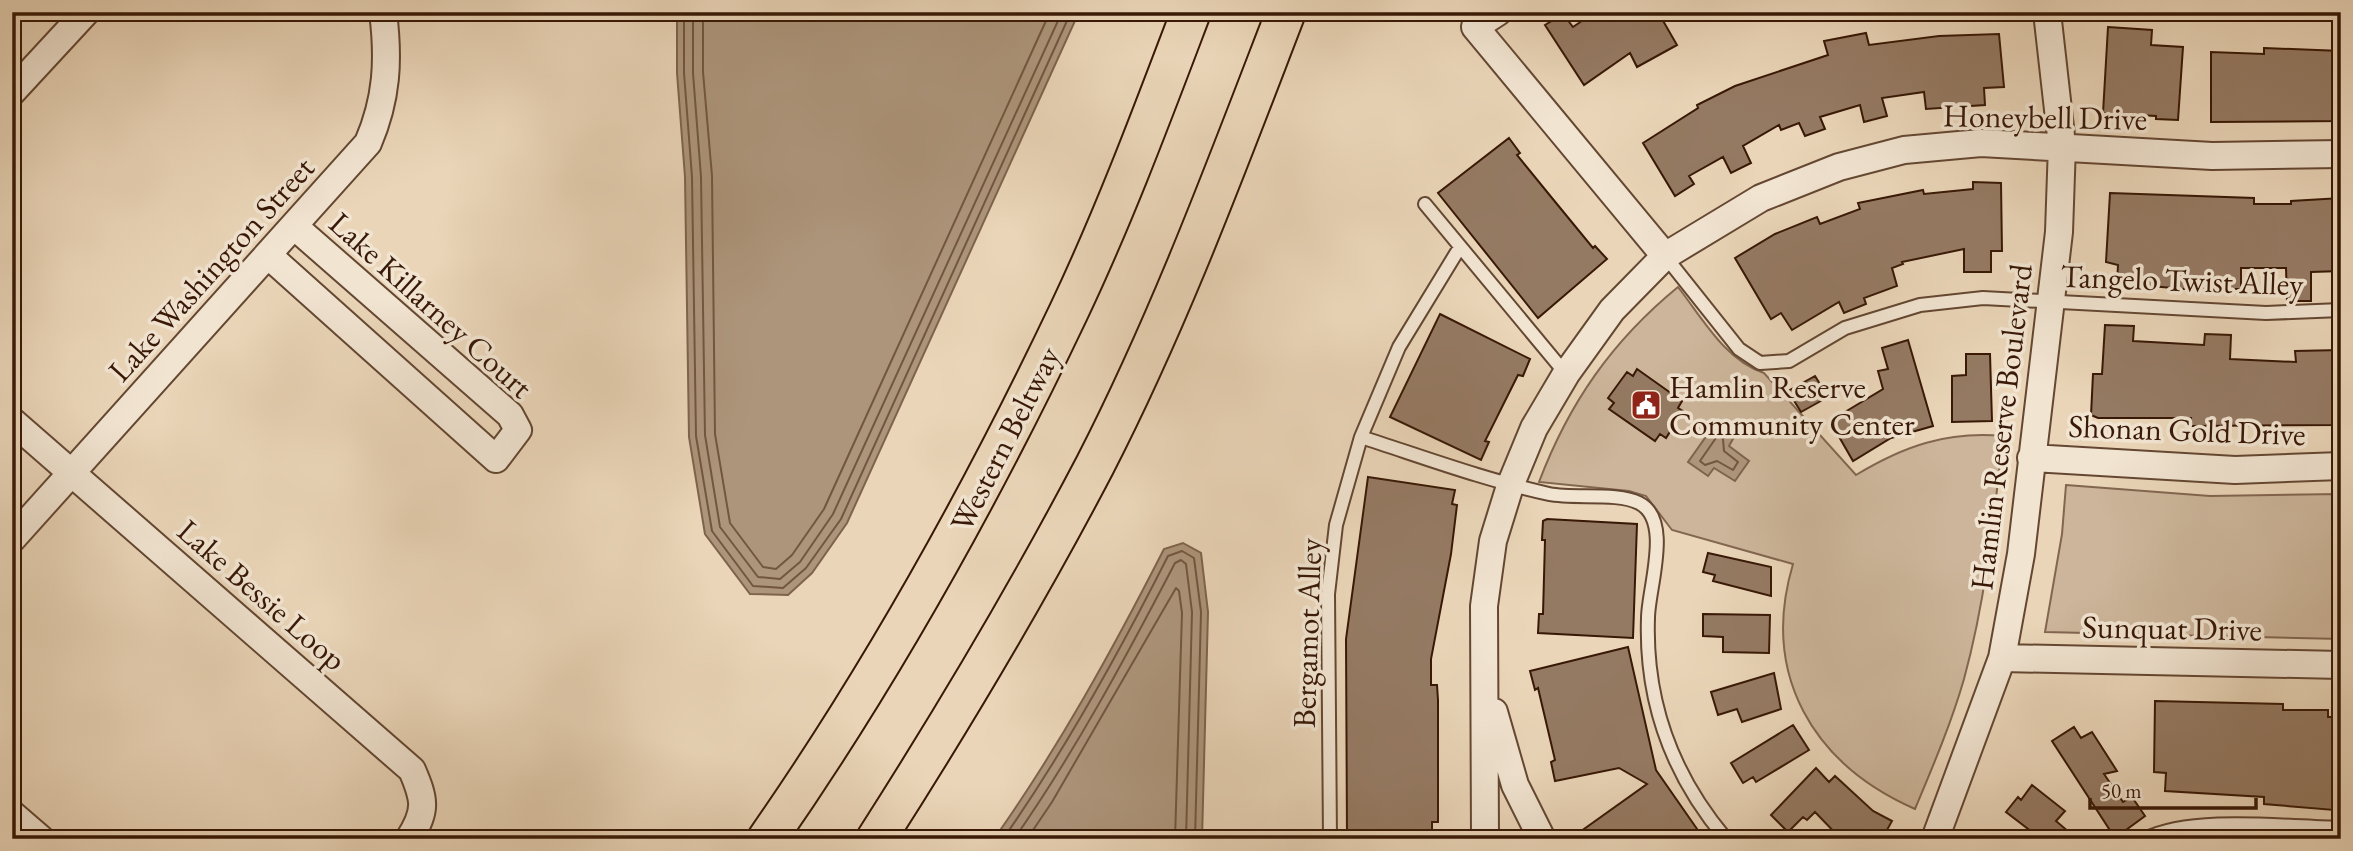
<svg xmlns="http://www.w3.org/2000/svg" width="2353" height="851" font-family="'EB Garamond',serif">
	<style>
		.green { fill: #ccb59a; stroke: #826650; stroke-width: 2 }
		.water { fill: #ad957b; stroke: #7e634c; stroke-width: 2 }
		.lines { fill: none; stroke-linecap: round; stroke-linejoin: round }
		.shore { stroke: #725640; stroke-width: 2 }
		.building { fill: #957a63; stroke: #381806; stroke-width: 2 }
		.lane-casing { stroke: #644732; stroke-width: 16 }
		.street-casing { stroke: #644732; stroke-width: 30 }
		.highway-casing { stroke: #381806; stroke-width: 42 }
		.lane { stroke: #f1e4d1; stroke-width: 12 }
		.street { stroke: #f1e4d1; stroke-width: 26 }
		.highway { stroke: #ead5b8; stroke-width: 38 }
		.labels { text-anchor: middle; stroke-width: 7; stroke-linejoin: round; paint-order: stroke }
		.street-label { font-size: 32px; fill: #381806; stroke: #f1e4d1 }
		.poi-label { font-size: 32px; fill: #381806; stroke: #f1e4d1; text-anchor: start }
	</style>
	<rect width="100%" height="100%" fill="#ead5b8"/>
	<filter id="stains"><feTurbulence type="fractalNoise" baseFrequency=".00286" numOctaves="4"/><feColorMatrix values="0 0 0 0 .2 0 0 0 0 .09 0 0 0 0 .02 0 0 0 .5 -.17"/></filter>
	<radialGradient id="worn" r=".72"><stop offset=".6" stop-color="#630" stop-opacity="0"/><stop offset="1" stop-color="#630" stop-opacity=".3"/></radialGradient>
	<!-- green -->
	<path class="green" d="M1678,287C1703,319 1725,360 1764,373L1856,475C1904,446 1947,431 2003,436C1994,517 1986,599 1964,679C1951,724 1933,766 1915,809C1813,764 1760,675 1793,564L1672,530L1646,496L1629,491L1539,482C1569,403 1612,341 1678,287Z
		M2066,485L2210,496L2341,494V639L2045,632L2062,534Z"/>
	<!-- water -->
	<path class="water" d="M677,12H1079L847,523L812,573L788,595L750,594L705,534L689,437L685,177L677,73Z
		M1715,424L1734,437L1729,446L1749,461L1735,481L1714,468L1708,476L1688,462Z
		M1183,543L1201,553L1208,612L1202,839H994C1059,747 1113,649 1164,549Z"/>
	<g class="lines">
		<!-- shore -->
		<path class="shore" d="M684,12V73L692,177L696,436L712,531L753,586L783,588L806,568L841,519L1071,12
			M693,12V73L701,177L705,435L720,527L758,577L780,579L800,562L833,514L1062,12
			M703,12V72L712,176L715,434L730,523L763,567L776,569L792,555L824,509L1050,12
			M1718,435L1723,439L1724,451L1738,462L1733,470L1717,461L1705,465L1700,461Z
			M1003,839C1066,749 1119,653 1168,556L1182,551L1194,558L1201,612L1195,839
			M1014,839C1075,752 1126,657 1175,563L1181,560L1186,564L1192,612L1186,839
			M1027,839L1052,802L1176,588L1179,591L1182,613L1175,839"/>
	</g>
	<!-- building -->
	<path class="building" d="M1595,12H1658L1677,45L1637,67L1630,53L1584,85L1545,25L1563,14L1573,27Z
		M2108,27L2152,30L2151,45L2183,47L2178,120L2156,119V116L2103,113Z
		M1866,33L1869,45L1939,36L1999,34L2004,87L1984,88L1985,105L1926,109L1924,92L1882,98L1887,116L1864,122L1860,105L1820,117L1825,129L1805,136L1799,123L1781,130L1779,125L1743,146L1751,163L1731,173L1723,157L1689,176L1694,184L1675,196L1643,143L1698,108L1697,105L1735,86L1828,55L1824,41Z
		M2264,48L2341,51V121L2211,122V52L2264,54Z
		M1509,138L1520,153L1517,155L1552,198L1593,248L1595,246L1607,259L1538,318L1438,193Z
		M1973,182L2001,183L2002,251H1991V272H1964V249L1902,262L1903,264L1892,268L1897,286L1864,298L1866,304L1844,313L1839,302L1792,330L1781,313L1771,319L1735,258L1775,234L1817,217L1820,224L1860,209L1858,203L1923,190L1924,194L1973,189Z
		M2110,193L2254,198V204H2291V201L2341,198V271L2311,272V301H2287L2286,268H2241V289H2184L2117,283L2118,265L2106,262Z
		M1440,314L1530,359L1523,376L1518,375L1485,441L1489,442L1481,460L1390,417Z
		M2105,325L2134,326L2133,341L2204,345L2205,334L2231,335L2230,359L2296,362L2295,351L2341,350V425L2190,426L2191,418H2098L2091,415L2093,374H2102Z
		M1908,340L1933,426L1891,438L1853,461L1830,421L1883,389L1878,371L1888,369L1882,348Z
		M1966,354H1990L1992,421L1952,422V376L1966,375Z
		M1637,369L1682,401L1678,408L1683,411L1666,438L1660,434L1655,441L1609,409L1614,403L1608,398L1627,372L1633,376Z
		M1815,376L1828,397L1801,412L1788,391Z
		M1368,477L1455,490L1452,504L1457,505L1451,554L1431,659V685H1437L1438,700V822H1432V836L1347,837L1346,639Z
		M1547,519L1637,524L1633,638L1538,633L1539,614H1543L1545,540H1542L1543,521Z
		M1708,553L1771,567V596L1713,581L1715,575L1703,572Z
		M1703,614L1770,615L1769,653L1723,652V637L1703,636Z
		M1628,647L1656,770L1704,839H1570L1647,784L1619,768L1555,781L1551,762L1555,760L1538,688L1535,690L1530,671Z
		M1774,673L1781,709L1742,722L1737,709L1718,715L1711,692Z
		M2155,701L2283,704V710H2328V717H2336L2334,810L2264,804V797L2165,791L2166,773L2154,772Z
		M1793,725L1809,750L1756,782L1753,777L1743,783L1731,763Z
		M2074,727L2081,738L2092,732L2117,771L2104,774L2123,802L2132,797L2145,816L2115,838L2052,741Z
		M1816,768L1829,782L1835,776L1873,811L1892,821L1882,839H1841L1815,812L1807,820L1803,817L1788,832L1771,815Z
		M2032,785L2065,811L2056,821L2077,839H2041L2006,812L2018,797L2021,800Z"/>
	<g class="lines">
		<!-- lane casing -->
		<g class="lane-casing">
			<path id="lane" d="M1425,204L1566,374
				M1665,256L1739,349L1760,363L1789,361L1845,328L1920,305L1983,298L2266,313L2341,310
				M1361,437C1423,457 1485,480 1549,494C1574,499 1618,492 1639,503C1673,520 1648,589 1648,618C1645,703 1672,775 1726,839
				M1330,839L1328,594L1336,525L1361,437L1399,347L1460,247
				M2145,839C2192,815 2287,827 2341,828"/>
		</g>
		<!-- street casing -->
		<g class="street-casing">
			<path id="street" d="M1498,12L1475,27L1665,256
				M12,92L86,12
				M268,255L496,459L518,430L510,415L294,226
				M12,421L412,770C425,800 427,811 409,839
				M2031,458L2235,470L2341,466
				M12,539L368,143C387,99 389,60 383,12
				M2002,658L2341,665
				M1494,712L1515,785L1542,839
				M12,814L41,839
				M1485,839L1484,606L1493,541L1510,486L1534,428L1566,374L1612,310L1665,256L1761,198L1839,167L1904,150L1981,143L2212,156L2341,154
				M1935,839L2002,658L2021,554L2059,232L2062,145L2047,12"/>
		</g>
		<!-- highway casing -->
		<g class="highway-casing">
			<path id="highway" d="M767,839C883,672 982,494 1069,311C1115,214 1153,112 1191,12
				M876,839C954,717 1028,593 1095,465C1170,319 1227,165 1286,12"/>
		</g>
		<!-- lane -->
		<use href="#lane" class="lane"/>
		<!-- street -->
		<use href="#street" class="street"/>
		<!-- highway -->
		<use href="#highway" class="highway"/>
	</g>
	<!-- icons -->
	<defs>
		<g id="civic-square" transform="scale(1.575)"><rect x="-9" y="-9" width="18" height="18" rx="4" fill="#8f2418" stroke="#f1e4d1"/><path d="M-.6-6.5H3V-4.5H.6V-3L4-1V1h2V6H-6V1h2V-1L-.6-3ZM-1.2 2.5V6h2.4V2.5Z" fill="#fff"/></g>
	</defs>
	<g fill-rule="evenodd">
		<use href="#civic-square" x="1646" y="405"/>
	</g>
	<g class="labels">
		<!-- street labels -->
		<g class="street-label">
			<text transform="translate(2045 117) rotate(1)" y="11">Honeybell Drive</text>
			<text transform="translate(211 269) rotate(-48)" y="11">Lake Washington Street</text>
			<text transform="translate(2182 280) rotate(2)" y="11">Tangelo Twist Alley</text>
			<text transform="translate(431 305) rotate(42)" y="11">Lake Killarney Court</text>
			<text transform="translate(2001 427) rotate(-83)" y="11">Hamlin Reserve Boulevard</text>
			<text transform="translate(2187 430) rotate(2)" y="11">Shonan Gold Drive</text>
			<text transform="translate(1005 439) rotate(-63)" y="11">Western Beltway</text>
			<text transform="translate(262 595) rotate(41)" y="11">Lake Bessie Loop</text>
			<text transform="translate(2172 628) rotate(1)" y="11">Sunquat Drive</text>
			<text transform="translate(1307 633) rotate(-88)" y="11">Bergamot Alley</text>
		</g>
		<!-- poi labels -->
		<g class="poi-label">
			<text x="1669" y="398">Hamlin Reserve<tspan x="1669" dy="37">Community Center</tspan></text>
		</g>
	</g>
	<!-- margin -->
	<rect width="2353" height="851" fill="none" stroke="#ead5b8" stroke-width="42"/>
	<rect x="14" y="14" width="2325" height="823" fill="none" stroke="#381806" stroke-width="3.5"/>
	<rect x="21" y="21" width="2311" height="809" fill="none" stroke="#381806" stroke-width="2"/>
	<!-- scale -->
	<path d="M2090 798v10h166v-10" fill="none" stroke="#381806" stroke-width="3.5"/>
	<text x="2101" y="798" font-size="21" fill="#381806" stroke="#f1e4d1" stroke-width="5" paint-order="stroke">50 m</text>
	<rect width="100%" height="100%" filter="url(#stains)"/>
	<rect width="100%" height="100%" fill="url(#worn)"/>
</svg>
